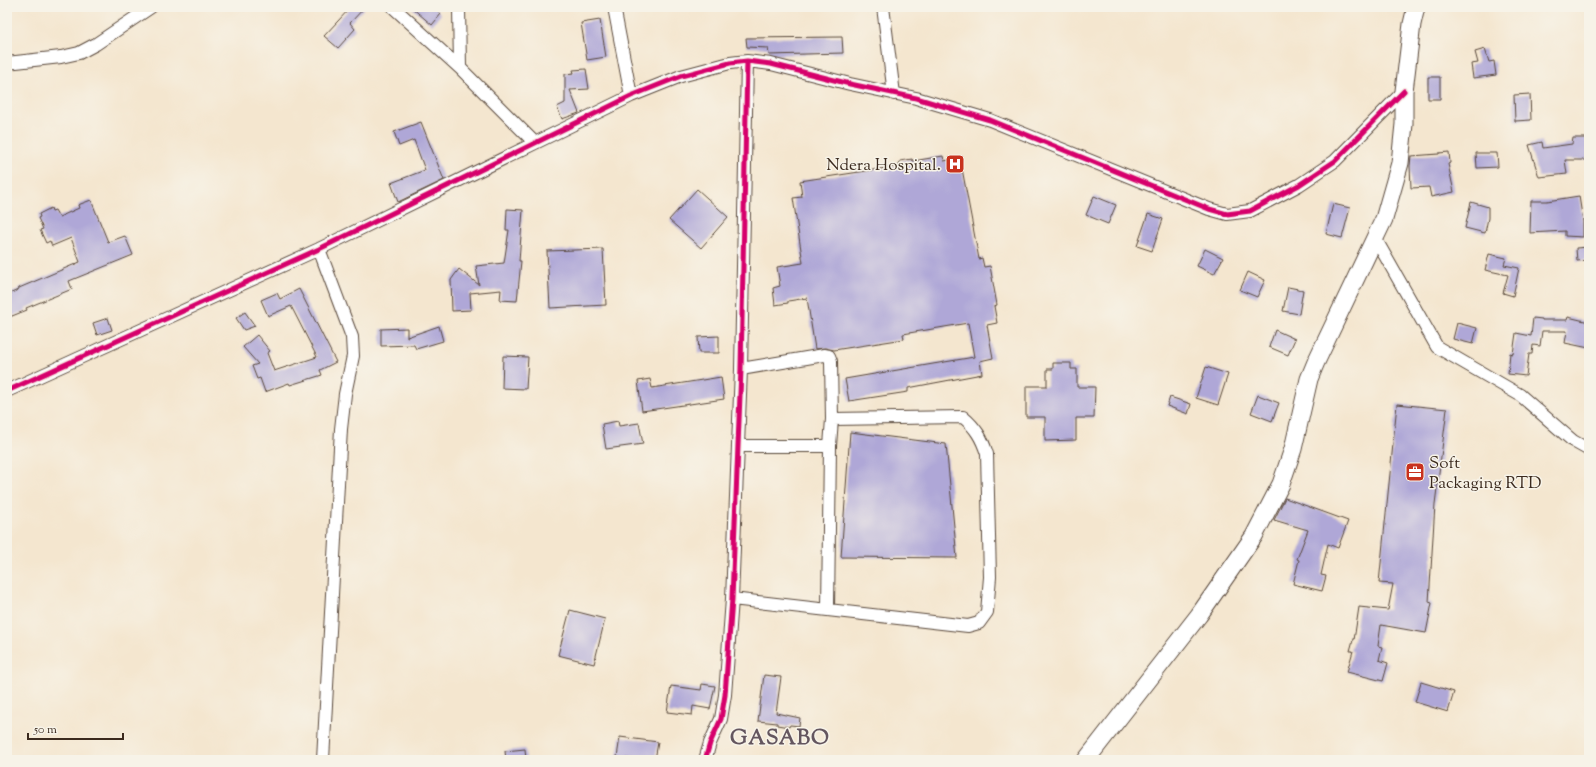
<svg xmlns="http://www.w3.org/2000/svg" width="1596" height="767" font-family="'Sorts Mill Goudy',serif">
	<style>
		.building { fill: #afa7d7 }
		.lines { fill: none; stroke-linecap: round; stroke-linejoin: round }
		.street-casing { stroke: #574639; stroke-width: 14 }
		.secondary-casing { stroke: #574639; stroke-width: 19 }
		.street { stroke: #fff; stroke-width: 12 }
		.secondary { stroke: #fff; stroke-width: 17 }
		.cycleway-casing { stroke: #f7f3e8; stroke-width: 8 }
		.cycleway { stroke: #d6006c; stroke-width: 5 }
		.labels { text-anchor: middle; stroke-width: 3; stroke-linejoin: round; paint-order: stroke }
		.poi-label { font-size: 17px; fill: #3b2a1e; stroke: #f7f3e8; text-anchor: end }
		.district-label { font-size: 21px; font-weight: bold; letter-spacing: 1px; fill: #64565f; stroke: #f7f3e8 }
	</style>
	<rect width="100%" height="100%" fill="#f7f3e8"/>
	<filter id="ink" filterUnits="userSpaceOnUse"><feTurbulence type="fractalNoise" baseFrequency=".025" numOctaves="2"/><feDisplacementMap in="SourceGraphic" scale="8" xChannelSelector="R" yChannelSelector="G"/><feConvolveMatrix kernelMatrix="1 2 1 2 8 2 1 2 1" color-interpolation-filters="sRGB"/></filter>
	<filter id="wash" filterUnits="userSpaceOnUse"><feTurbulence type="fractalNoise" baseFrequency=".012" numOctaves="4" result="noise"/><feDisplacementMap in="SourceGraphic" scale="16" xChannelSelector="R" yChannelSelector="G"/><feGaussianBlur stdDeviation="0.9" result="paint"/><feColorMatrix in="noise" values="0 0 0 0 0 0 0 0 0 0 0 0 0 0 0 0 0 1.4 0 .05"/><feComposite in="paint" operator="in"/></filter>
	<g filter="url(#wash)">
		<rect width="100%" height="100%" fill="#f4e6cf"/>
		<g id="blocks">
			<!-- building -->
			<path class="building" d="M351,7H365L350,23L355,29L338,48L324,36Z
				M411,7H434L441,14L432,25Z
				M600,20L606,57L587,60L581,23Z
				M842,37L843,53L769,55L768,48L747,47L746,38Z
				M1485,49L1489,62L1494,61L1496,75L1473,78L1471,64L1478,63L1475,52Z
				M586,69L589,89L570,90L579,113L562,119L557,107L565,103V74L574,73L573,70Z
				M1428,77H1440V99H1428Z
				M1530,94L1531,120L1515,121L1514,95Z
				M421,122L444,180L398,202L391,183L425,170L414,140L399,146L394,132Z
				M1573,138H1589V160H1565L1567,174L1539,177L1529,145L1542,142L1543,148L1572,144Z
				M1449,152L1450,163L1448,164L1454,192L1431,197L1429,187L1411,188L1410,166L1411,156L1439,154V153Z
				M1476,153H1497L1498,167L1477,168Z
				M943,156L944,161L960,158L979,259L982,258L984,267L990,266L997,305L994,306L997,323L987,325L993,358L980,361L982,374L908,388V392L849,401L845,379L974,357L968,323L903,334L904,339L834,350L825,348L815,349L807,298L788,301V303L775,305L773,288L780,286L777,267L803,263L793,198L802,197L800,181L899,166L900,161L912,159L913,161Z
				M697,189L728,217L701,248L669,220Z
				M1094,196L1116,205L1108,224L1086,215Z
				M1579,196L1583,222V237L1565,236V231L1530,233L1531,201H1547Z
				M91,200L108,242L125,236L133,255L69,281L72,289L26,308L27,310L7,318V295L18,290L19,288L80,262L71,238L52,246L50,241L46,243L40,230L43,229L38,218L40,217L39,214L51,208L52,211L55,210L59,217L79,208L78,205Z
				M1471,202L1488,207V218L1485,233L1465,228Z
				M1333,204L1350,208L1342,238L1326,234Z
				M507,209L523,210L519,261H521L517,301L500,300L501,290L470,293L471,310L452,311L451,280L459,269L479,285L476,266L504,263L509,230H506Z
				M1148,214L1163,219L1152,251L1137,246Z
				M1589,247V260L1577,261L1576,248Z
				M603,249L606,305L550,308L547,251Z
				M1205,249L1223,258L1214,274L1197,266Z
				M1489,254L1506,258L1504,265L1519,268L1513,296L1503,293L1508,275L1485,270Z
				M1248,272L1265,280L1257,297L1240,290Z
				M1288,287L1303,290L1299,314L1283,311Z
				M299,289L336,362L320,370L322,375L290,385L289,383L265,392L260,378L257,379L252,366L258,364L243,347L257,335L270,351L267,353L274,371L317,357L291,306L268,316L261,300L277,293L280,299Z
				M245,312L255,326L244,330L236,318Z
				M1568,317L1589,322V348L1565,343L1567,331H1542L1540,346L1533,345L1532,354H1529L1526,376L1508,374L1510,353L1513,354L1516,333L1531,336L1533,318L1542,319V320H1567Z
				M108,318L112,330L97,335L93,323Z
				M1457,323L1477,328L1473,344L1453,339Z
				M439,326L443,341L416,349L414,345L381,346V329L407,328V337Z
				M1275,330L1295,339L1288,355L1269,347Z
				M719,336V353H699L698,337Z
				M503,356L528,357L526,389L502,388Z
				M1053,363H1071V369H1077V387H1095L1094,418H1076V440L1045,441V417H1026V386H1047V369H1053Z
				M1206,367L1228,374L1218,405L1196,398Z
				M721,377L724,399L642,411L638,381L650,379L652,388Z
				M1258,395L1279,403L1272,421L1251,413Z
				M1170,397L1191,404L1188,414L1167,406Z
				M1397,404L1447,409L1435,504L1429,602L1432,603L1426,633L1381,625L1378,646L1382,647L1379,660L1388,663L1383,681L1347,672L1353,651H1350L1353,640H1354L1359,607L1388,610L1393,584L1379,583Z
				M618,421L619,426L639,423L643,444L606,449L602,424Z
				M850,432L946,444L957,558L841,557Z
				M1285,498L1348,521L1338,548L1328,544L1321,575L1326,576L1322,591L1293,584L1299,560L1297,559L1308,530L1274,520Z
				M570,610L605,619L594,664L558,655Z
				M764,675L781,677L776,713L800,718L799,726L790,725L789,727L777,725V723L758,721Z
				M1421,682L1454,692L1448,712L1415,702Z
				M702,684L715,686L710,709L693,706L692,715L667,712L671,686L701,690Z
				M620,737L658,742L655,760H640L617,757Z
				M525,749L526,760H506L505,751Z"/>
		</g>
	</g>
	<g filter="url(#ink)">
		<use href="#blocks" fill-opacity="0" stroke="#574639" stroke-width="1"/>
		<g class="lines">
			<!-- street casing -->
			<g class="street-casing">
				<path id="street" d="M393,7L460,68L535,143
					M459,7L460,68
					M614,7L631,96
					M883,7L894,94
					M7,63L61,57L79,53L96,44L151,7
					M1375,238L1437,347L1520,395L1573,441L1589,450
					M319,249L352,337L353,356L345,394L341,429L323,760
					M741,369L824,355L829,356L831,361L832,419L830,446L828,610
					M7,391L319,249L631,96L681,76L730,63L747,61L771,64L850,84L916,98L990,120L1209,209L1227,214L1250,211L1299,185L1335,161L1404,91
					M738,446H830
					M732,599L968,626L979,623L987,612L990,577L987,454C982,438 976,428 963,417L832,419
					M705,760L710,743L721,719L725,695L732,599L741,369L747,61"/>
			</g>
			<!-- secondary casing -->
			<g class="secondary-casing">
				<path id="secondary" d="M1086,760L1199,615L1254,536L1281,484L1293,449L1309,379L1316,362L1384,219L1400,163L1404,124V91L1412,24L1416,7"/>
			</g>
			<!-- street -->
			<use href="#street" class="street"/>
			<!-- secondary -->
			<use href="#secondary" class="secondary"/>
			<!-- cycleway casing -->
			<g class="cycleway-casing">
				<path id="cycleway" d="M7,391L319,249L631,96L681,76L730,63L747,61L771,64L850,84L916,98L990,120L1209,209L1227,214L1250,211L1299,185L1335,161L1404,91
					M705,760L710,743L721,719L725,695L732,599L741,369L747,61"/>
			</g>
			<!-- cycleway -->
			<use href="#cycleway" class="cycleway"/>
		</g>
	</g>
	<!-- icons -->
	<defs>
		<g id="hospital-square" transform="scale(1)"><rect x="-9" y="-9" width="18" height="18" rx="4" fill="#c8321e" stroke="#f7f3e8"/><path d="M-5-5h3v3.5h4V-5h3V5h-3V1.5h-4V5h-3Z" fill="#fff"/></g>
		<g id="office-square" transform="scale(1)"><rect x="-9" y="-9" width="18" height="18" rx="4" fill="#c8321e" stroke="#f7f3e8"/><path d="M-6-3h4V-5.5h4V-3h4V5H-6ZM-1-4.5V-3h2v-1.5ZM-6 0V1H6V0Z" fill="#fff"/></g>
	</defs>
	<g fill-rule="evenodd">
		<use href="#hospital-square" x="955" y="164"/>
		<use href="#office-square" x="1415" y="472"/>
	</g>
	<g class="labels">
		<!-- poi labels -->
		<g class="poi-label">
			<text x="941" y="170">Ndera Hospital.</text>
			<text x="1429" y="468" text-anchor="start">Soft<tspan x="1429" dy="20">Packaging RTD</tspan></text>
		</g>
		<!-- district labels -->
		<g class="district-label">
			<text x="780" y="744">GASABO</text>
		</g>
	</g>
	<!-- margin -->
	<rect width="1596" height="767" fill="none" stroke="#f7f3e8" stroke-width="24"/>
	<!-- scale -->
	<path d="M28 733v6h95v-6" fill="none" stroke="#3b2a1e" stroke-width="2"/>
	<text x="34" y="733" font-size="12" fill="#3b2a1e" stroke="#f7f3e8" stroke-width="3" paint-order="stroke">50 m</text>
</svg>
